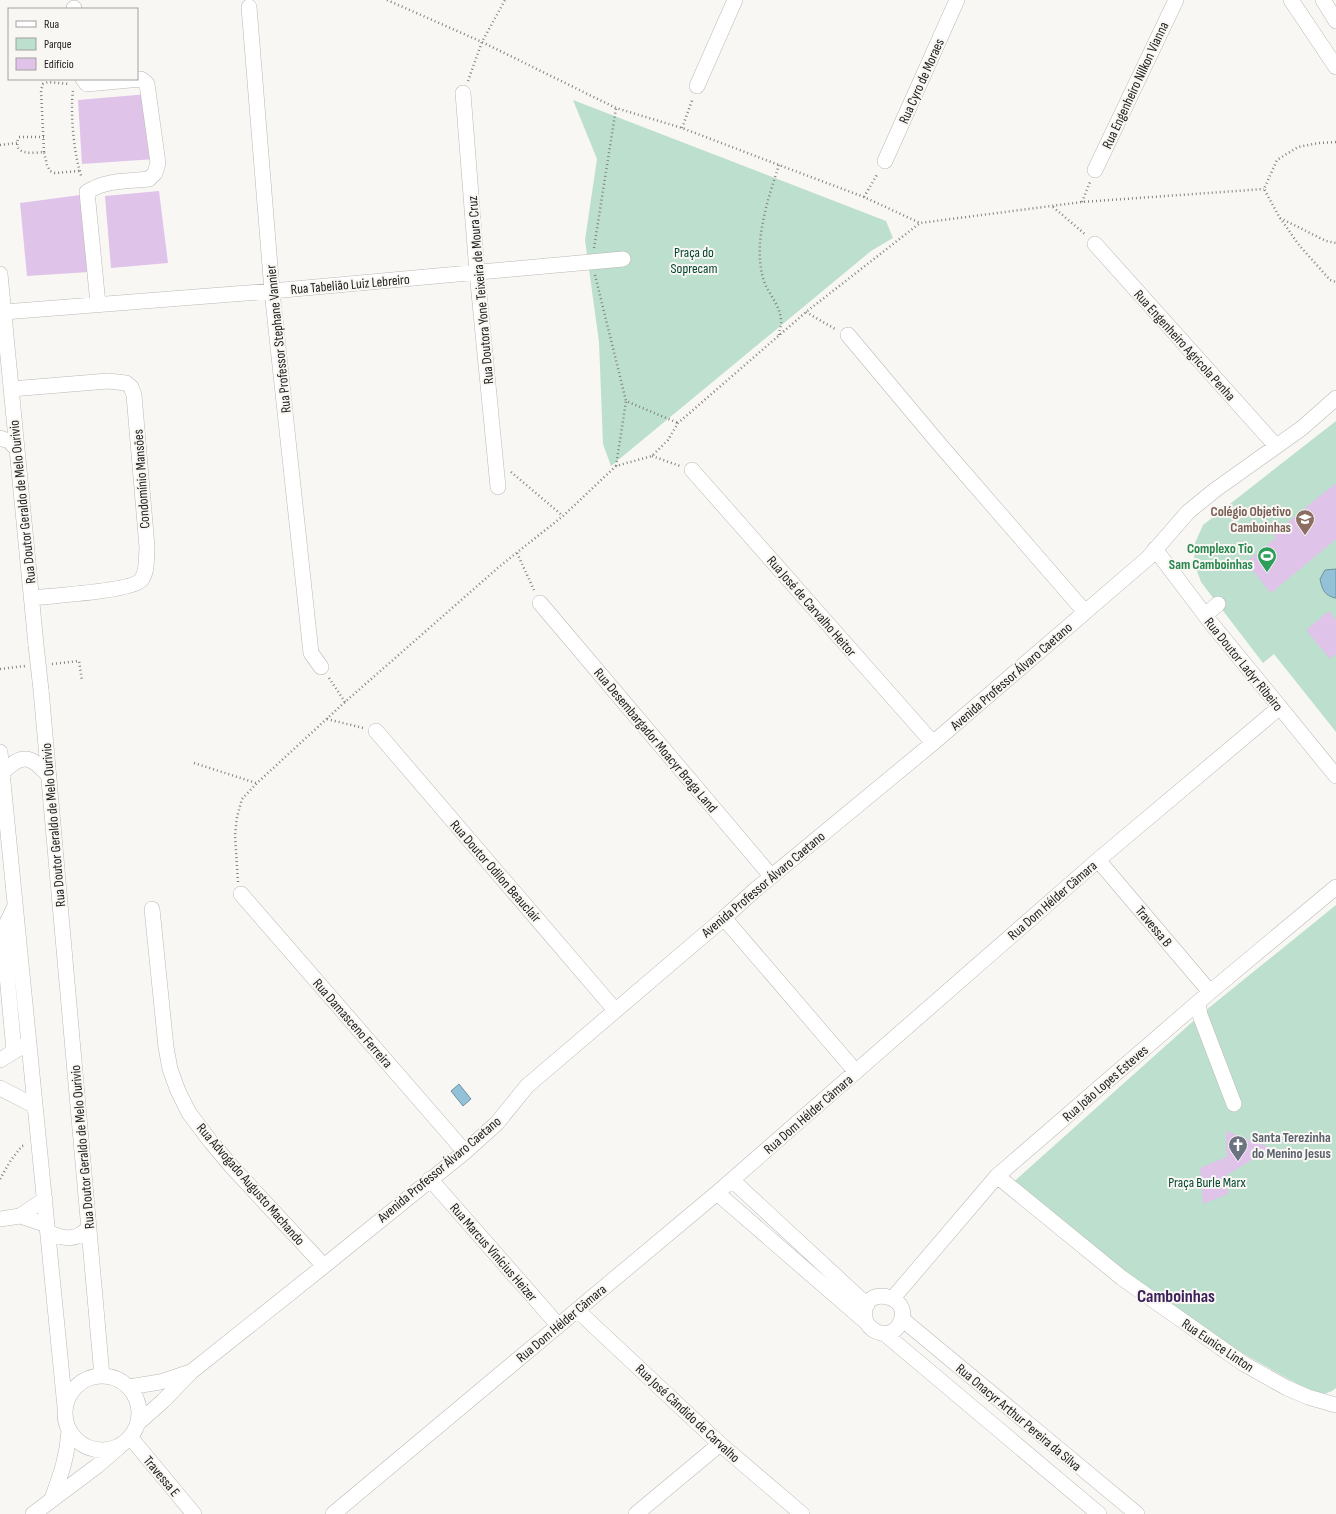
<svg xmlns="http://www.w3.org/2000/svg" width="1336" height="1514" font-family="'Sofia Sans Condensed',sans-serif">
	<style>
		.green { fill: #bcdfce }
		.water { fill: #92c1d8; stroke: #7091a0 }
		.building { fill: #dfc3e9 }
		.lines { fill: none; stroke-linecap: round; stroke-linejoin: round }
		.minor-casing { stroke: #bbb9b6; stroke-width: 16 }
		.path { stroke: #83827f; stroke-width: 2.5; stroke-dasharray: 1 3; stroke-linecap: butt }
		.minor { stroke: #fff; stroke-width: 15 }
		.minor-bridge-casing { stroke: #bbb9b6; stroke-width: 16; stroke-linecap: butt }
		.minor-bridge { stroke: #fff; stroke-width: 15 }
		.labels { text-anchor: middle; stroke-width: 4; stroke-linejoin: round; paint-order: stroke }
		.street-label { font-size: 14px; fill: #21211f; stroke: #f9f7f3 }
		.park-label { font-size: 14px; fill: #024530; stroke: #f9f7f3 }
		.education-label { font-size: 14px; font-weight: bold; fill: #785e54; stroke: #f9f7f3; text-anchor: end }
		.leisure-label { font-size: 14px; font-weight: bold; fill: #27864d; stroke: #f9f7f3; text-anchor: end }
		.worship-label { font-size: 14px; font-weight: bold; fill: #5b616d; stroke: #f9f7f3; text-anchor: start }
		.district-label { font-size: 18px; font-weight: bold; fill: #3b205a; stroke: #f9f7f3 }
	</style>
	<rect width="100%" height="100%" fill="#f9f7f3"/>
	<!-- green -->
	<path class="green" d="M573,100L886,221L893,238L871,251L611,466L603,444L599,342L585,240L597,159Z
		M1336,421V732L1274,654L1263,663L1201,582L1194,563L1195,543L1203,525Z
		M1336,905V1388L1332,1391L1319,1396L1147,1300L1008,1187L1200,1015Z"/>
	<!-- water -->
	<path class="water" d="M1336,569V598H1335C1324,595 1322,589 1320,579L1325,570Z
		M459,1084L471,1099L463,1106L451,1091Z"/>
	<!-- building -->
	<path class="building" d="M148,94L155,159L82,164L78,100Z
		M159,191L168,263L111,268L105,196Z
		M80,195L89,272L27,276L20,203Z
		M1336,483V539L1271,593L1246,562L1276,538L1273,534Z
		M1329,611L1336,620V654L1330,659L1306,630Z
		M1226,1131L1271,1148L1227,1175Z
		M1226,1157L1228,1194L1203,1204L1200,1168Z"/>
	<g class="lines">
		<!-- minor casing -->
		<g class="minor-casing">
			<path id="minor" d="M1291,0L1336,67
				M1323,0L1336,21
				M249,7L272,291L311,653L321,667
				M74,8V9
				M83,79L87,84L141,79L147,84L158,163L155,173L149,179C128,181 105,180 87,192L98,304
				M697,86L735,0
				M463,93L477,272L498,487
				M885,161L957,0
				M1095,170L1176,0
				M1095,244L1276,446
				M0,274L36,645
				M4,312L272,291L623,259
				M848,335L941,446L1085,612
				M11,389L108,381L126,383L131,387L134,395L147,547C146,557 148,572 141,580C132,591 50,596 31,598
				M0,438L9,441L17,449
				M692,470L933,743
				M1155,549L1211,623L1336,776
				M540,603L771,876
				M1205,615L1218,604
				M41,690L102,1376
				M376,731L615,1010
				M0,752L65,1407
				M2,773C22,753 30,755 48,775
				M1098,860L1210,992
				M241,894L465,1152
				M152,909L166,1047L170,1069L178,1091L189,1113L211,1142L232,1167L324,1266
				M724,918L856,1072
				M1198,1003L1200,1015L1234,1104
				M14,1051L3,931L15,906
				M0,1060L23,1046
				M0,1088L35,1106
				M997,1176L1122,1278L1244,1364L1287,1388L1308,1397L1336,1405
				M430,1179L558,1325
				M732,1180L867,1305
				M717,1193L866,1322C873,1334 891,1339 899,1325C918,1294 855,1281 866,1322
				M45,1199L20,1216L47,1225
				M0,1219L20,1216
				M48,1232C63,1239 77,1242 89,1227
				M893,1298L997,1176L1210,992L1336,887
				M577,1310L720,1444L802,1514
				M902,1319L1137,1514
				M885,1334L1099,1514
				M65 1413a37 37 0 1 1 74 0a37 37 0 1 1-74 0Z
				M129,1387L160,1382L190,1372
				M137,1424L163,1401L191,1372L324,1266L465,1152L497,1123L527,1086L724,918L755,890L933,743L1148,558L1188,512L1215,490L1302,428L1336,398
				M130,1437L194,1514
				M52,1499C61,1474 67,1458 69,1431
				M33,1514L97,1466L119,1447
				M333,1514L717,1193L1098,860L1280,707
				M636,1514L720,1444"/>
		</g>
		<!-- path -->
		<path class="path" d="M387,0L482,42L616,108L682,128L779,165L864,197L920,223L1082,202L1264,189
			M468,81L482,42L505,0
			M73,91C70,113 74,157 82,178
			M682,128L693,98
			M44,137H19C11,156 33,153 44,152L47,165L50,171L55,173L79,171
			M1336,142L1319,143L1298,147L1277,160L1264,189L1280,218L1299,245L1330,280L1336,282
			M0,145L17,143
			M44,152L41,90L43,84L48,82L69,84
			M864,197L878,173
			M1082,202L1090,182
			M1053,207L1086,235
			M1280,218L1326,241L1336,243
			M594,248L616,108
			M595,275L626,401L678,423
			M806,312L835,329
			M779,335C779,330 782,325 781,320C780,304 767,293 763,278C753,242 768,199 779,165
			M652,456L680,466
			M616,466L626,401
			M511,472L563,516
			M517,553L534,590
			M52,664L79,661L82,681
			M0,669L25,666
			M329,678L345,702
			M327,719L363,728
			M194,763L256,783
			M238,882L235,835L237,817L242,799L257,783L345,702L500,566L563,516L616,466L652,456L668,440L678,423L806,312L920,223
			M0,1179L11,1160L22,1146L26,1145"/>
		<!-- minor -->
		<use href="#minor" class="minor"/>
		<!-- minor-bridge casing -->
		<g class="minor-bridge-casing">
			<path id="minor-bridge" d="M36,645L41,690"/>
		</g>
		<!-- minor-bridge -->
		<use href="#minor-bridge" class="minor-bridge"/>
	</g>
	<!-- icons -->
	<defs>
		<g id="school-pin" transform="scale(1)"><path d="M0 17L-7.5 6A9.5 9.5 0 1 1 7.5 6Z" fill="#8d6e63" stroke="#f9f7f3"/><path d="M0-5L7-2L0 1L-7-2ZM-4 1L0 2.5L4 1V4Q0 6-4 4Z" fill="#fff"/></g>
		<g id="stadium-pin" transform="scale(1)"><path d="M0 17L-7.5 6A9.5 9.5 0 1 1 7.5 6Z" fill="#2e9e5b" stroke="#f9f7f3"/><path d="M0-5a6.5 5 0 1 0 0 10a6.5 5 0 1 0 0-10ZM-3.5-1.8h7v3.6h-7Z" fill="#fff"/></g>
		<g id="church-pin" transform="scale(1)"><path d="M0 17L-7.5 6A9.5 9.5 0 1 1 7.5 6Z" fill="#6b7280" stroke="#f9f7f3"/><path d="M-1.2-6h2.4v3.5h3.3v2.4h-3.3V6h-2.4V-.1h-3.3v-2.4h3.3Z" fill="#fff"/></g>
	</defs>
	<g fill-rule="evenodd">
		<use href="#school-pin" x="1305" y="519"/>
		<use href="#stadium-pin" x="1267" y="556"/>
		<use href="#church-pin" x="1238" y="1145"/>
	</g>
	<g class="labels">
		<!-- street labels -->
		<g class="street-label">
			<text transform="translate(921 81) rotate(-66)" y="5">Rua Cyro de Moraes</text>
			<text transform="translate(1135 85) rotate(-65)" y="5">Rua Engenheiro Nilkon Vianna</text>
			<text transform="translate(350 284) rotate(-5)" y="5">Rua Tabelião Luiz Lebreiro</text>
			<text transform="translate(480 290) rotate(-95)" y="5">Rua Doutora Yone Teixeira de Moura Cruz</text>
			<text transform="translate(278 339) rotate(-96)" y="5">Rua Professor Stephane Vannier</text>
			<text transform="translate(1185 345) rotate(48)" y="5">Rua Engenheiro Agricola Penha</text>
			<text transform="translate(141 479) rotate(-94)" y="5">Condomínio Mansões</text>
			<text transform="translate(22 502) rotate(-96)" y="5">Rua Doutor Geraldo de Melo Ourivio</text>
			<text transform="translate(812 606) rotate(49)" y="5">Rua José de Carvalho Heitor</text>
			<text transform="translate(1244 664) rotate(51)" y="5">Rua Doutor Ladyr Ribeiro</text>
			<text transform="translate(1011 676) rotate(-41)" y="5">Avenida Professor Álvaro Caetano</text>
			<text transform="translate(656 740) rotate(50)" y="5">Rua Desembargador Moacyr Braga Land</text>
			<text transform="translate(53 825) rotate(-95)" y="5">Rua Doutor Geraldo de Melo Ourivio</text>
			<text transform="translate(496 871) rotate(49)" y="5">Rua Doutor Odilon Beauclair</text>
			<text transform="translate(763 884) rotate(-40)" y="5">Avenida Professor Álvaro Caetano</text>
			<text transform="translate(1052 900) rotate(-41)" y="5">Rua Dom Hélder Câmara</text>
			<text transform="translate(1154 926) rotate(50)" y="5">Travessa B</text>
			<text transform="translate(353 1023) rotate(49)" y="5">Rua Damasceno Ferreira</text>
			<text transform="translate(1105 1083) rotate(-41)" y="5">Rua João Lopes Esteves</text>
			<text transform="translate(808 1114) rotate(-41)" y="5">Rua Dom Hélder Câmara</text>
			<text transform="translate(82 1147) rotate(-95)" y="5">Rua Doutor Geraldo de Melo Ourivio</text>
			<text transform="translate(439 1169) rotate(-40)" y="5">Avenida Professor Álvaro Caetano</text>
			<text transform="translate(251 1184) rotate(49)" y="5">Rua Advogado Augusto Machando</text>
			<text transform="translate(494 1252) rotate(49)" y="5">Rua Marcus Vinícius Heizer</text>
			<text transform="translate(561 1323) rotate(-40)" y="5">Rua Dom Hélder Câmara</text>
			<text transform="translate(1218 1345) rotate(34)" y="5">Rua Eunice Linton</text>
			<text transform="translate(688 1413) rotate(43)" y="5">Rua José Cândido de Carvalho</text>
			<text transform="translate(1019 1417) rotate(40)" y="5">Rua Onacyr Arthur Pereira da Silva</text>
			<text transform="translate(162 1476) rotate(50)" y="5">Travessa E</text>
		</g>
		<!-- park labels -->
		<g class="park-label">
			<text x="694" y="257">Praça do<tspan x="694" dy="16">Soprecam</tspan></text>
			<text x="1207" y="1187">Praça Burle Marx</text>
		</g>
		<!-- education labels -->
		<g class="education-label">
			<text x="1291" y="516">Colégio Objetivo<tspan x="1291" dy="16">Camboinhas</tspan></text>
		</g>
		<!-- leisure labels -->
		<g class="leisure-label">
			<text x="1253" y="553">Complexo Tio<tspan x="1253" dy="16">Sam Camboinhas</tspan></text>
		</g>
		<!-- worship labels -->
		<g class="worship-label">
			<text x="1252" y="1142">Santa Terezinha<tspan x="1252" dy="16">do Menino Jesus</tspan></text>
		</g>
		<!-- district labels -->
		<g class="district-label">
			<text x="1176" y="1302">Camboinhas</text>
		</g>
	</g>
	<!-- legend -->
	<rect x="8" y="8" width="130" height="72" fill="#f9f7f3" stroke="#a3a19e"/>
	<rect x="16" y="21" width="20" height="6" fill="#ffffff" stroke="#a3a19e"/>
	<text x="44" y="28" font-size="12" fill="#21211f">Rua</text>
	<rect x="16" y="38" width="20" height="12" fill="#bcdfce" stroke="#a3a19e"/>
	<text x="44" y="48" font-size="12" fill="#21211f">Parque</text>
	<rect x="16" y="58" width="20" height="12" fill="#dfc3e9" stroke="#a3a19e"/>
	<text x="44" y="68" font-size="12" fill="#21211f">Edifício</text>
</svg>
